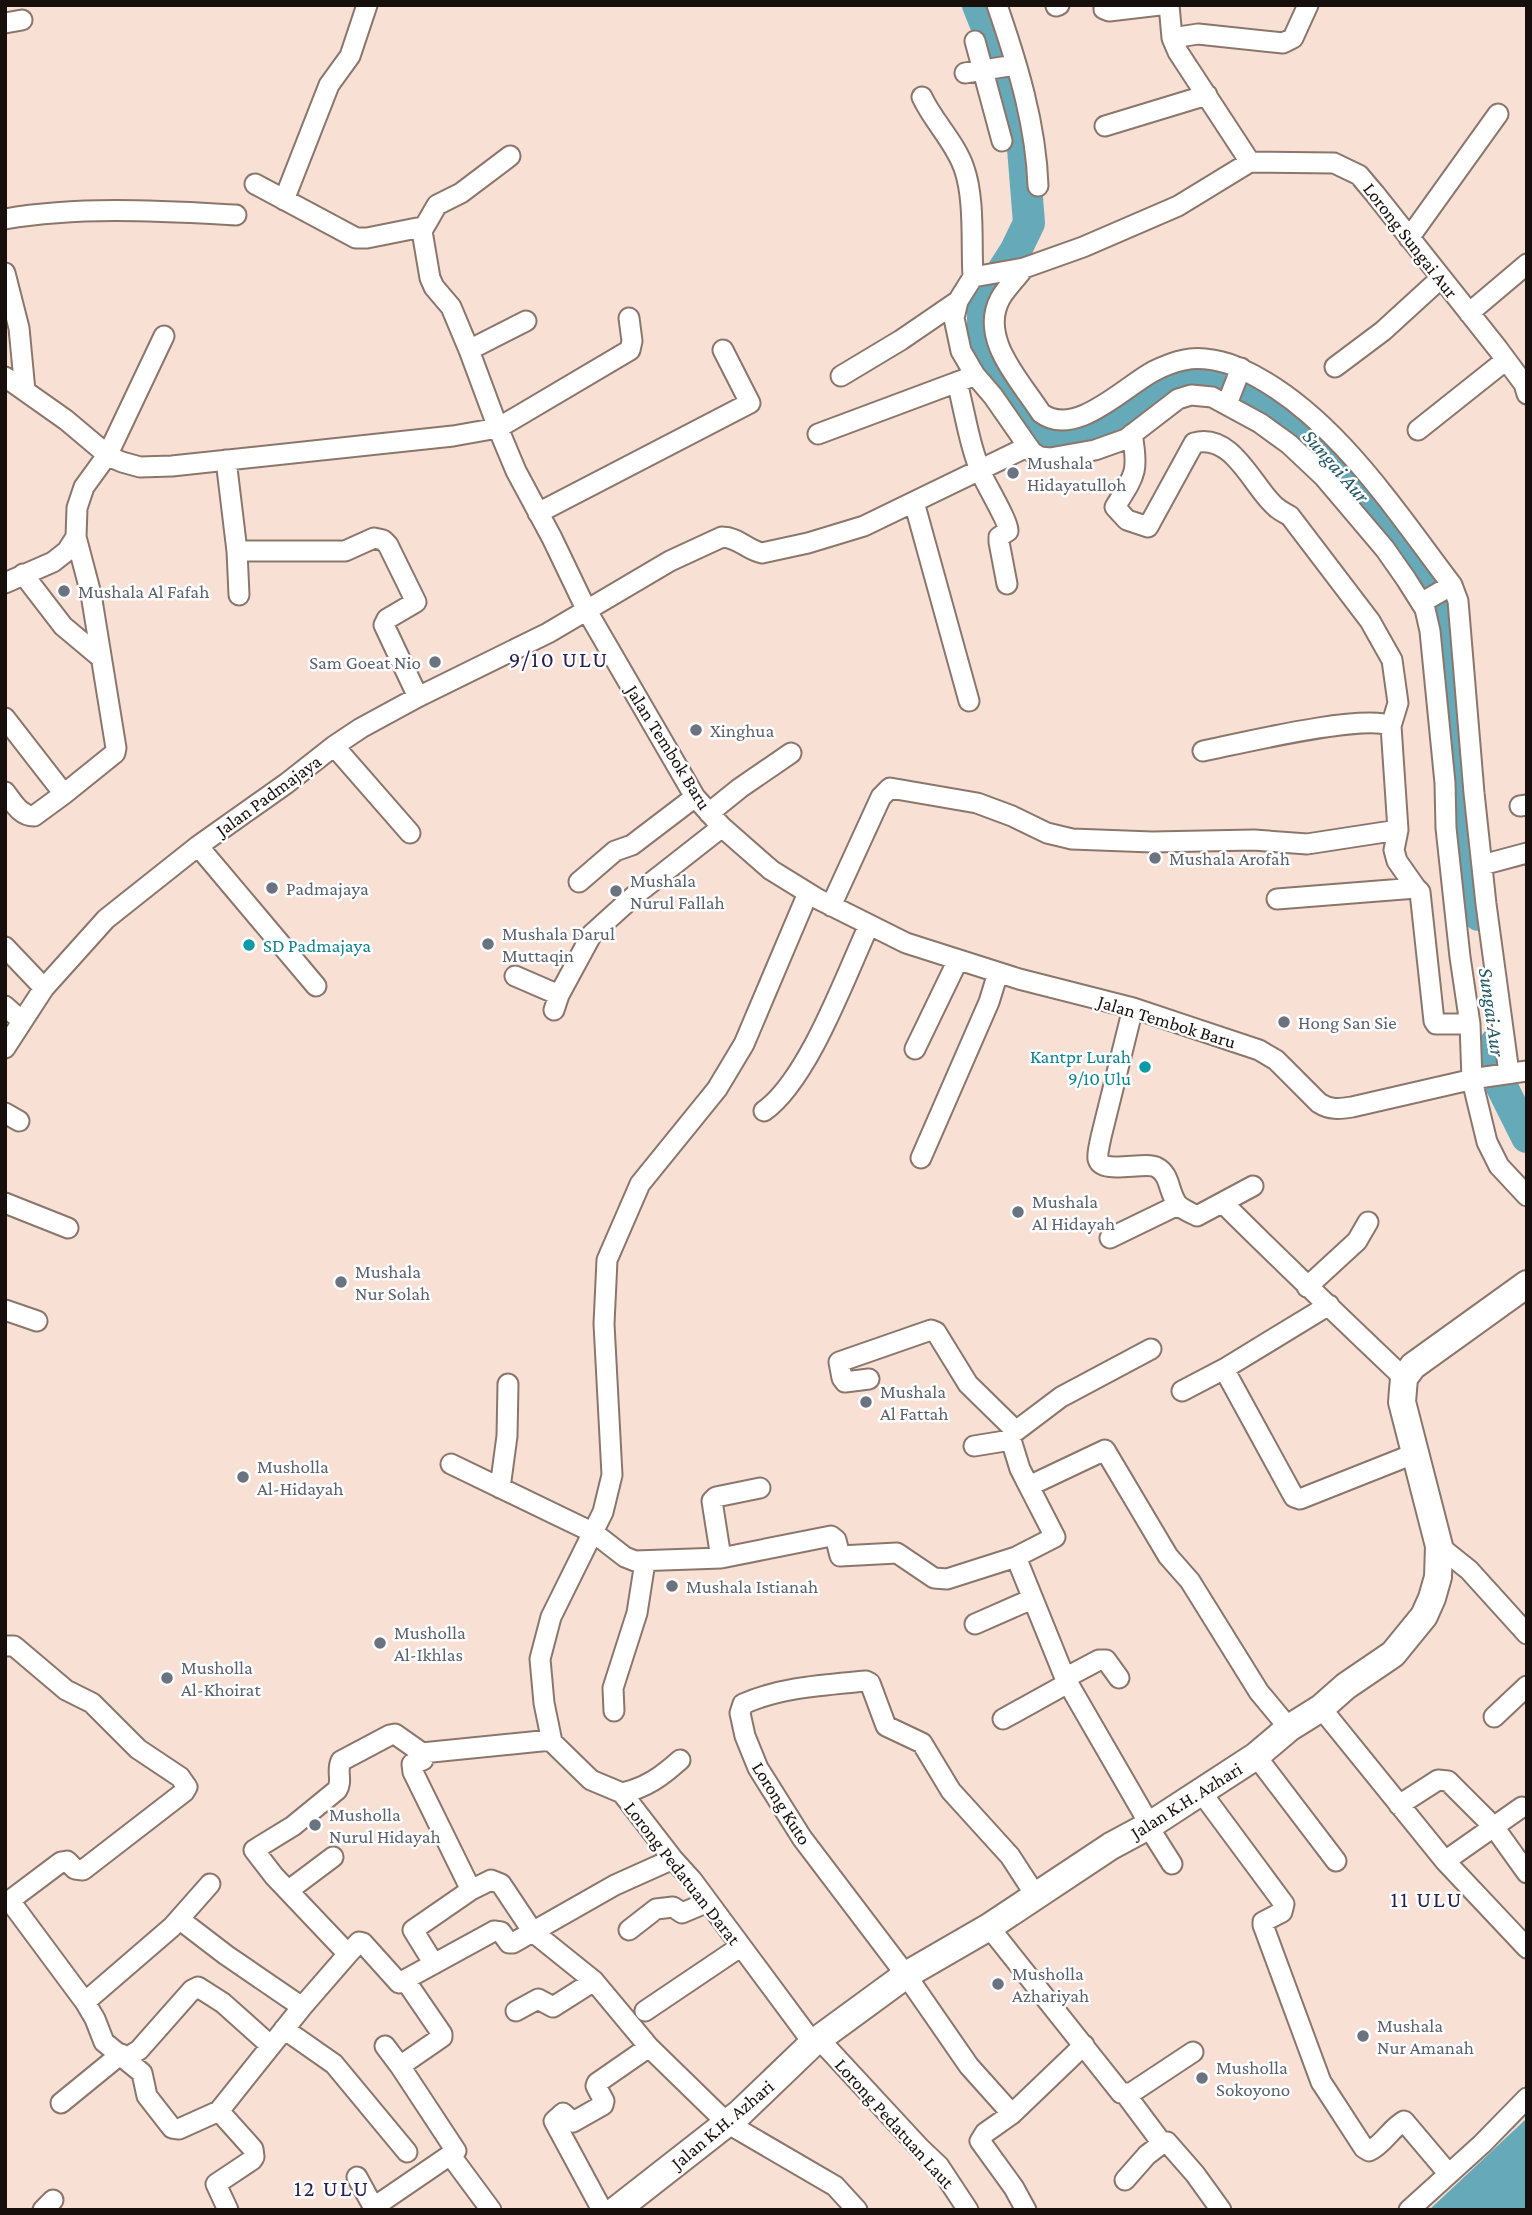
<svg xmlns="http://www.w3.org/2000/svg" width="1532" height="2215" font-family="'Crimson Pro',serif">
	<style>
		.water { fill: #66a9b9 }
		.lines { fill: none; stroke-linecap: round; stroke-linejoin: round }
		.river { stroke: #66a9b9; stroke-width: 32 }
		.street-casing { stroke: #8b766b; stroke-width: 23 }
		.secondary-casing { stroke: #8b766b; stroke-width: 30 }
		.street { stroke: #fff; stroke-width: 19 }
		.secondary { stroke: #fff; stroke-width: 26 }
		.worship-dot { fill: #6b7280; stroke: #fff; stroke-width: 2.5 }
		.culture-dot { fill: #0f9aa8; stroke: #fff; stroke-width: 2.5 }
		.labels { text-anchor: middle; stroke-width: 5; stroke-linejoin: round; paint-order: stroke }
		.street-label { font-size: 19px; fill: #170f0b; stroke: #fff }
		.worship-label { font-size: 19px; fill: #5b616d; stroke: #fff; text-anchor: start }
		.culture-label { font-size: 19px; fill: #0d838f; stroke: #fff; text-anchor: start }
		.water-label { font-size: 21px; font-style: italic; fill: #205865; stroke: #fff }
		.quarter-label { font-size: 23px; letter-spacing: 2px; fill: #25205a; stroke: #fff }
	</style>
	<rect width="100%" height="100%" fill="#f8e0d4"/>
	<!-- water -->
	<path class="water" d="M1527,2118V2210H1429Z"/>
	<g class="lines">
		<!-- river -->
		<path class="river" d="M978,5L1000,60L1022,136L1029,223L1016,250L995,283L983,311V336L992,362L1046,432L1076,439L1117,422L1143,402L1187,380L1217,378L1246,392L1297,421L1342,468L1421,563L1444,598L1450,638L1456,741L1479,915
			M1496,1043L1501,1085L1527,1137"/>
		<!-- street casing -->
		<g class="street-casing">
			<path id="street" d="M997,5C1017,63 1036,124 1038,186
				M1104,5V9L1109,11L1160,5
				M1169,5L1172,38L1178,52L1250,162
				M1056,6L1059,5
				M5,23L22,20
				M1172,38L1198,34L1283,43L1293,38L1308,5
				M975,41L1002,141
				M965,73L1015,65
				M922,97C933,121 955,142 964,168C975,199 971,244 973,277
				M1105,126L1207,95
				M255,184L356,238H367L417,228L422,231L430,278L434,287L451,307L469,350L498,428L630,350L632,341L629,318
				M284,200L329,85L350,56L367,5
				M5,219C82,206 159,211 236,215
				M422,231L437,205L461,193L510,156
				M1409,238L1498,114
				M1024,268C1016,279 1006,288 1000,299C979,339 1020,380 1041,413C1075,439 1125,386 1154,371C1162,367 1174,362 1184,360C1201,356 1226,361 1241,369C1331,410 1394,509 1452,585L1458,601L1474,793L1486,904L1509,1073
				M5,273L19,328L25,391
				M1469,313L1527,264
				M469,350L526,321
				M1335,367L1383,331L1441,278
				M841,376L901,340L958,301
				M5,377L66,420L110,457L122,462L140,467L172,466L453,436L498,428L516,471L552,538L587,611L695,797L722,827L771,870L818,899L906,943L1019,979L1133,1008L1259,1050L1276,1060L1319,1103C1330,1110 1339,1109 1352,1107L1478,1078L1527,1071
				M957,382C965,413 970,449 983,477C988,488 1009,523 1008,531L999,537V542L1007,584
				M1527,394L1524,384L1498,349L1375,194L1359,175L1334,163L1250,162L1178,206L1083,247L1024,268L973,277L958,301L954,318L961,351L975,375L993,396L1032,452L1040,457L1050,458L1095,450L1126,439L1178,399L1191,395L1212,397L1260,423L1289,444L1324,477L1385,549L1406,579L1425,609L1430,631L1445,783L1446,828L1460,957L1470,1024L1472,1080L1487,1142L1499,1166L1527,1196
				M1227,404L1241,368
				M1418,430L1506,360
				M818,434L968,378
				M1132,434C1139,472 1135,475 1115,507L1127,520L1148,527L1194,443C1233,432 1253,488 1276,507C1280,511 1285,513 1290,516L1370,621L1392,660L1398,703L1391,726
				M226,460L237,551H345L374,538L383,540L388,545L416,602L387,619L384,625L418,697
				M914,502L969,701
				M538,513L750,403L723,350
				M237,551L239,595
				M23,574L63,626L100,657
				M5,583L53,562L67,551L76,537L77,508L84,487L108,454L164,336
				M1421,603L1452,585
				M5,718L64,794L115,753L116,748L91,594L76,537
				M334,746L410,833
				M1203,751C1238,744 1365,713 1391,726L1398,830L1394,850L1397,861L1416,888
				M5,792C13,802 20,816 34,816L64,794
				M1520,806L1527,805
				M709,813L740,788L791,753
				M198,846L316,986
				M1482,865L1527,853
				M579,882L615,851L632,845L695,797
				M808,893L744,1044L717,1089L640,1184L607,1260L604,1324L612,1475L603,1512L551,1617L540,1659L544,1703L552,1742L591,1780L622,1793L673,1859L692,1880L813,2043
				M1277,899L1416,888L1420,892L1434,1021L1436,1024H1470
				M831,906L881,797L890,788L977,803L1012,816L1047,833L1072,839L1152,842L1254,840L1307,844L1398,830
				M5,947L44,988
				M515,976L559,995
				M5,1006L22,1021
				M1133,1008L1101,1137C1100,1143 1097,1153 1098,1159C1102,1175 1144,1161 1156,1167C1171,1174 1168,1193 1178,1205C1182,1209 1191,1213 1197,1216L1253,1186
				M554,1010L559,995L592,934L634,896L722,827
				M5,1048L44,988L106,919L198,846L287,783L334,746L361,728L418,697L548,633L670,561L722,537C738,537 747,550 762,553L808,543L864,526L1027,447
				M915,1049L958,960
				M764,1111C808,1080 846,975 869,925
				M5,1113L19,1121
				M921,1158L989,1002L998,973
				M5,1203L68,1228
				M1223,1203C1282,1262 1343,1320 1404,1378
				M1110,1238L1178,1205
				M1307,1287L1357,1241L1368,1222
				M5,1310L37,1321
				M1224,1369L1329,1305
				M869,1379L845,1382L842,1378L839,1362L931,1330L936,1332L968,1384L1016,1431L1061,1397L1151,1349
				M1182,1391L1224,1369L1294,1497L1300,1499L1416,1453
				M451,1464L594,1533L625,1557L635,1561L721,1558
				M1029,1486L1105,1450L1168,1556L1190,1581L1259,1692L1289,1728
				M500,1488L507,1436L508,1384
				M760,1488L716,1497L712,1501L721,1558L831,1536L836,1540L840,1556L897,1553L934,1578L947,1579L1016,1557L1055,1537L1020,1469L1011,1440L974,1446
				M1439,1546L1469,1570L1527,1634
				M1016,1557L1065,1678L1150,1825
				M975,1624L1032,1599
				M5,1646H14L66,1690L92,1703L138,1749L180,1777L187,1787L184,1792L83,1870L75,1869L67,1861L61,1862L5,1904
				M1065,1678L1099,1660H1106L1119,1678
				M1321,1708L1445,1861L1527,1948
				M614,1711L613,1688L637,1613L645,1562
				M1494,1717L1527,1686
				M1003,1719L1068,1683
				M422,1753L423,1760L412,1764L413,1772L471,1890L413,1930L434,1964
				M1256,1756L1336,1861
				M1201,1792L1284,1904L1282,1912L1263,1922V1925L1321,2082L1327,2091L1364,2148L1369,2151C1383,2145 1391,2128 1404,2121L1448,2173
				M622,1793C646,1788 662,1776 680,1760
				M1399,1805L1438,1780L1448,1781L1494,1827L1527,1873
				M1148,1826L1172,1864
				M1445,1861L1522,1807
				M289,1890L333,1857
				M471,1890L491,1880L501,1884L533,1932L594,1981L649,2047
				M10,1901L85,2002L95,2019L104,2042L142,2073L147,2096L172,2128L179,2129L219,2111L253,2149L254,2157L252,2160L216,2184L228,2210
				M179,1919L226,1955L302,2007
				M989,1927L1121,2093H1131L1193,2052
				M629,1930L656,1909L673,1907L682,1913L708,1902
				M348,1954L359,1942L363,1943L399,1983L494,1931L501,1932L509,1943H513L615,1885L673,1859
				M85,2002L172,1927L210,1884
				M516,2011L538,1999L553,2007L594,1981
				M645,2011L740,1947
				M284,2029L334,2064L407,2152
				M819,2039L920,2148L939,2166L968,2210
				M385,2046L400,2066
				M126,2058L139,2050L192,1990L198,1987L223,2003L271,2046
				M1126,2095L1162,2143
				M61,2103L121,2054
				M219,2111L302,2007L348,1954L274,1876L254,1850L293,1826L337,1790C343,1781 336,1771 341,1761L390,1735L395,1734L422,1753L551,1740
				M1012,2114L1084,2045
				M451,2156L491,2210
				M357,2177L375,2210
				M1125,2180L1147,2155L1164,2142H1167L1195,2174L1221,2210
				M374,2207L456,2151L400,2066L442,2037V2034L405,1980
				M43,2210L53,2200
				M602,2210L554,2121L563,2113L573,2122L603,2105L604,2101L596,2086L597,2083L649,2047L727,2123L835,2186L857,2210
				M1026,2210L1014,2188L980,2141L985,2133L1012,2114L969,2066L906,1975L802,1838L758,1768L745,1736L740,1713L743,1704C781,1687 825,1685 866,1681L870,1683L886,1726L922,1743L951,1791L1010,1856L1036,1896
				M1409,2210L1482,2144L1527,2098"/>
		</g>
		<!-- secondary casing -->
		<g class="secondary-casing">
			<path id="secondary" d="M616,2210L740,2113L813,2043L906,1975L989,1927L1111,1846L1150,1825L1256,1756L1289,1728L1321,1708L1346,1686L1393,1654L1424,1616L1432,1598L1438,1577L1439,1546L1402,1402L1404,1378L1413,1366L1527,1284"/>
		</g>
		<!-- street -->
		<use href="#street" class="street"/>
		<!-- secondary -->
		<use href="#secondary" class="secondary"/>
	</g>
	<!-- markers -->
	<g class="worship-dot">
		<circle cx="1013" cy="473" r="7"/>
		<circle cx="64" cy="591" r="7"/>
		<circle cx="435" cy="662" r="7"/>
		<circle cx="696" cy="730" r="7"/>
		<circle cx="1155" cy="858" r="7"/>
		<circle cx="272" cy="888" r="7"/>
		<circle cx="616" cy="891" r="7"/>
		<circle cx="488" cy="944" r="7"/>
		<circle cx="1284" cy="1022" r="7"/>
		<circle cx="1018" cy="1212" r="7"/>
		<circle cx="341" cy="1282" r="7"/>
		<circle cx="866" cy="1402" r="7"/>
		<circle cx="243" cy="1477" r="7"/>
		<circle cx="672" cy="1586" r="7"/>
		<circle cx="380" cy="1643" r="7"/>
		<circle cx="167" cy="1678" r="7"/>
		<circle cx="315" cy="1825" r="7"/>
		<circle cx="998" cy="1984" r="7"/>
		<circle cx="1363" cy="2036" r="7"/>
		<circle cx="1202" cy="2078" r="7"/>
	</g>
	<g class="culture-dot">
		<circle cx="249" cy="945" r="7"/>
		<circle cx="1145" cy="1067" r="7"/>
	</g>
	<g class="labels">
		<!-- street labels -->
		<g class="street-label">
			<text transform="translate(1411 240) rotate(52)" y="7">Lorong Sungai Aur</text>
			<text transform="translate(669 747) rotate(58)" y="7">Jalan Tembok Baru</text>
			<text transform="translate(268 795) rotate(-36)" y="7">Jalan Padmajaya</text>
			<text transform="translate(1167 1021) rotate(17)" y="7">Jalan Tembok Baru</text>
			<text transform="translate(1186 1800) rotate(-32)" y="7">Jalan K.H. Azhari</text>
			<text transform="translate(782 1803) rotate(58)" y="7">Lorong Kuto</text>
			<text transform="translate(683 1873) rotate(52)" y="7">Lorong Pedatuan Darat</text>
			<text transform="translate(895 2123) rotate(48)" y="7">Lorong Pedatuan Laut</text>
			<text transform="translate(722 2124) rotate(-40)" y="7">Jalan K.H. Azhari</text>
		</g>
		<!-- worship labels -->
		<g class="worship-label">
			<text x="1027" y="469">Mushala<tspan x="1027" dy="22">Hidayatulloh</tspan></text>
			<text x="78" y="598">Mushala Al Fafah</text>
			<text x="421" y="669" text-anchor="end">Sam Goeat Nio</text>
			<text x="710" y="737">Xinghua</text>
			<text x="1169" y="865">Mushala Arofah</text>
			<text x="630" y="887">Mushala<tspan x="630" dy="22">Nurul Fallah</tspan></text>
			<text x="286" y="895">Padmajaya</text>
			<text x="502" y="940">Mushala Darul<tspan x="502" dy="22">Muttaqin</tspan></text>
			<text x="1298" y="1029">Hong San Sie</text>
			<text x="1032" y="1208">Mushala<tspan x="1032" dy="22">Al Hidayah</tspan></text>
			<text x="355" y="1278">Mushala<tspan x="355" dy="22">Nur Solah</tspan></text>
			<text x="880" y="1398">Mushala<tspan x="880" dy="22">Al Fattah</tspan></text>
			<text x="257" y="1473">Musholla<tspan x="257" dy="22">Al-Hidayah</tspan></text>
			<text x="686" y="1593">Mushala Istianah</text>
			<text x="394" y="1639">Musholla<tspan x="394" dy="22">Al-Ikhlas</tspan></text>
			<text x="181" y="1674">Musholla<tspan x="181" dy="22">Al-Khoirat</tspan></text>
			<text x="329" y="1821">Musholla<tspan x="329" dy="22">Nurul Hidayah</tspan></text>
			<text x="1012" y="1980">Musholla<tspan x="1012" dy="22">Azhariyah</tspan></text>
			<text x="1377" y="2032">Mushala<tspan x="1377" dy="22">Nur Amanah</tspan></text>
			<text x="1216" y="2074">Musholla<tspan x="1216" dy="22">Sokoyono</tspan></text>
		</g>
		<!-- culture labels -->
		<g class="culture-label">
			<text x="263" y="952">SD Padmajaya</text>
			<text x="1131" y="1063" text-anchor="end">Kantpr Lurah<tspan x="1131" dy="22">9/10 Ulu</tspan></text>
		</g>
		<!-- water labels -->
		<g class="water-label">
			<text transform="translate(1336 466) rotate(49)" y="7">Sungai Aur</text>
			<text transform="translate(1492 1012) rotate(82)" y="7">Sungai Aur</text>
		</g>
		<!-- quarter labels -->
		<g class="quarter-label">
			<text x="559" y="667">9/10 ULU</text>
			<text x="1427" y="1907">11 ULU</text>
			<text x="332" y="2196">12 ULU</text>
		</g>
	</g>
	<!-- border -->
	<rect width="1532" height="2215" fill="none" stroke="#170f0b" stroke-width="14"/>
</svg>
